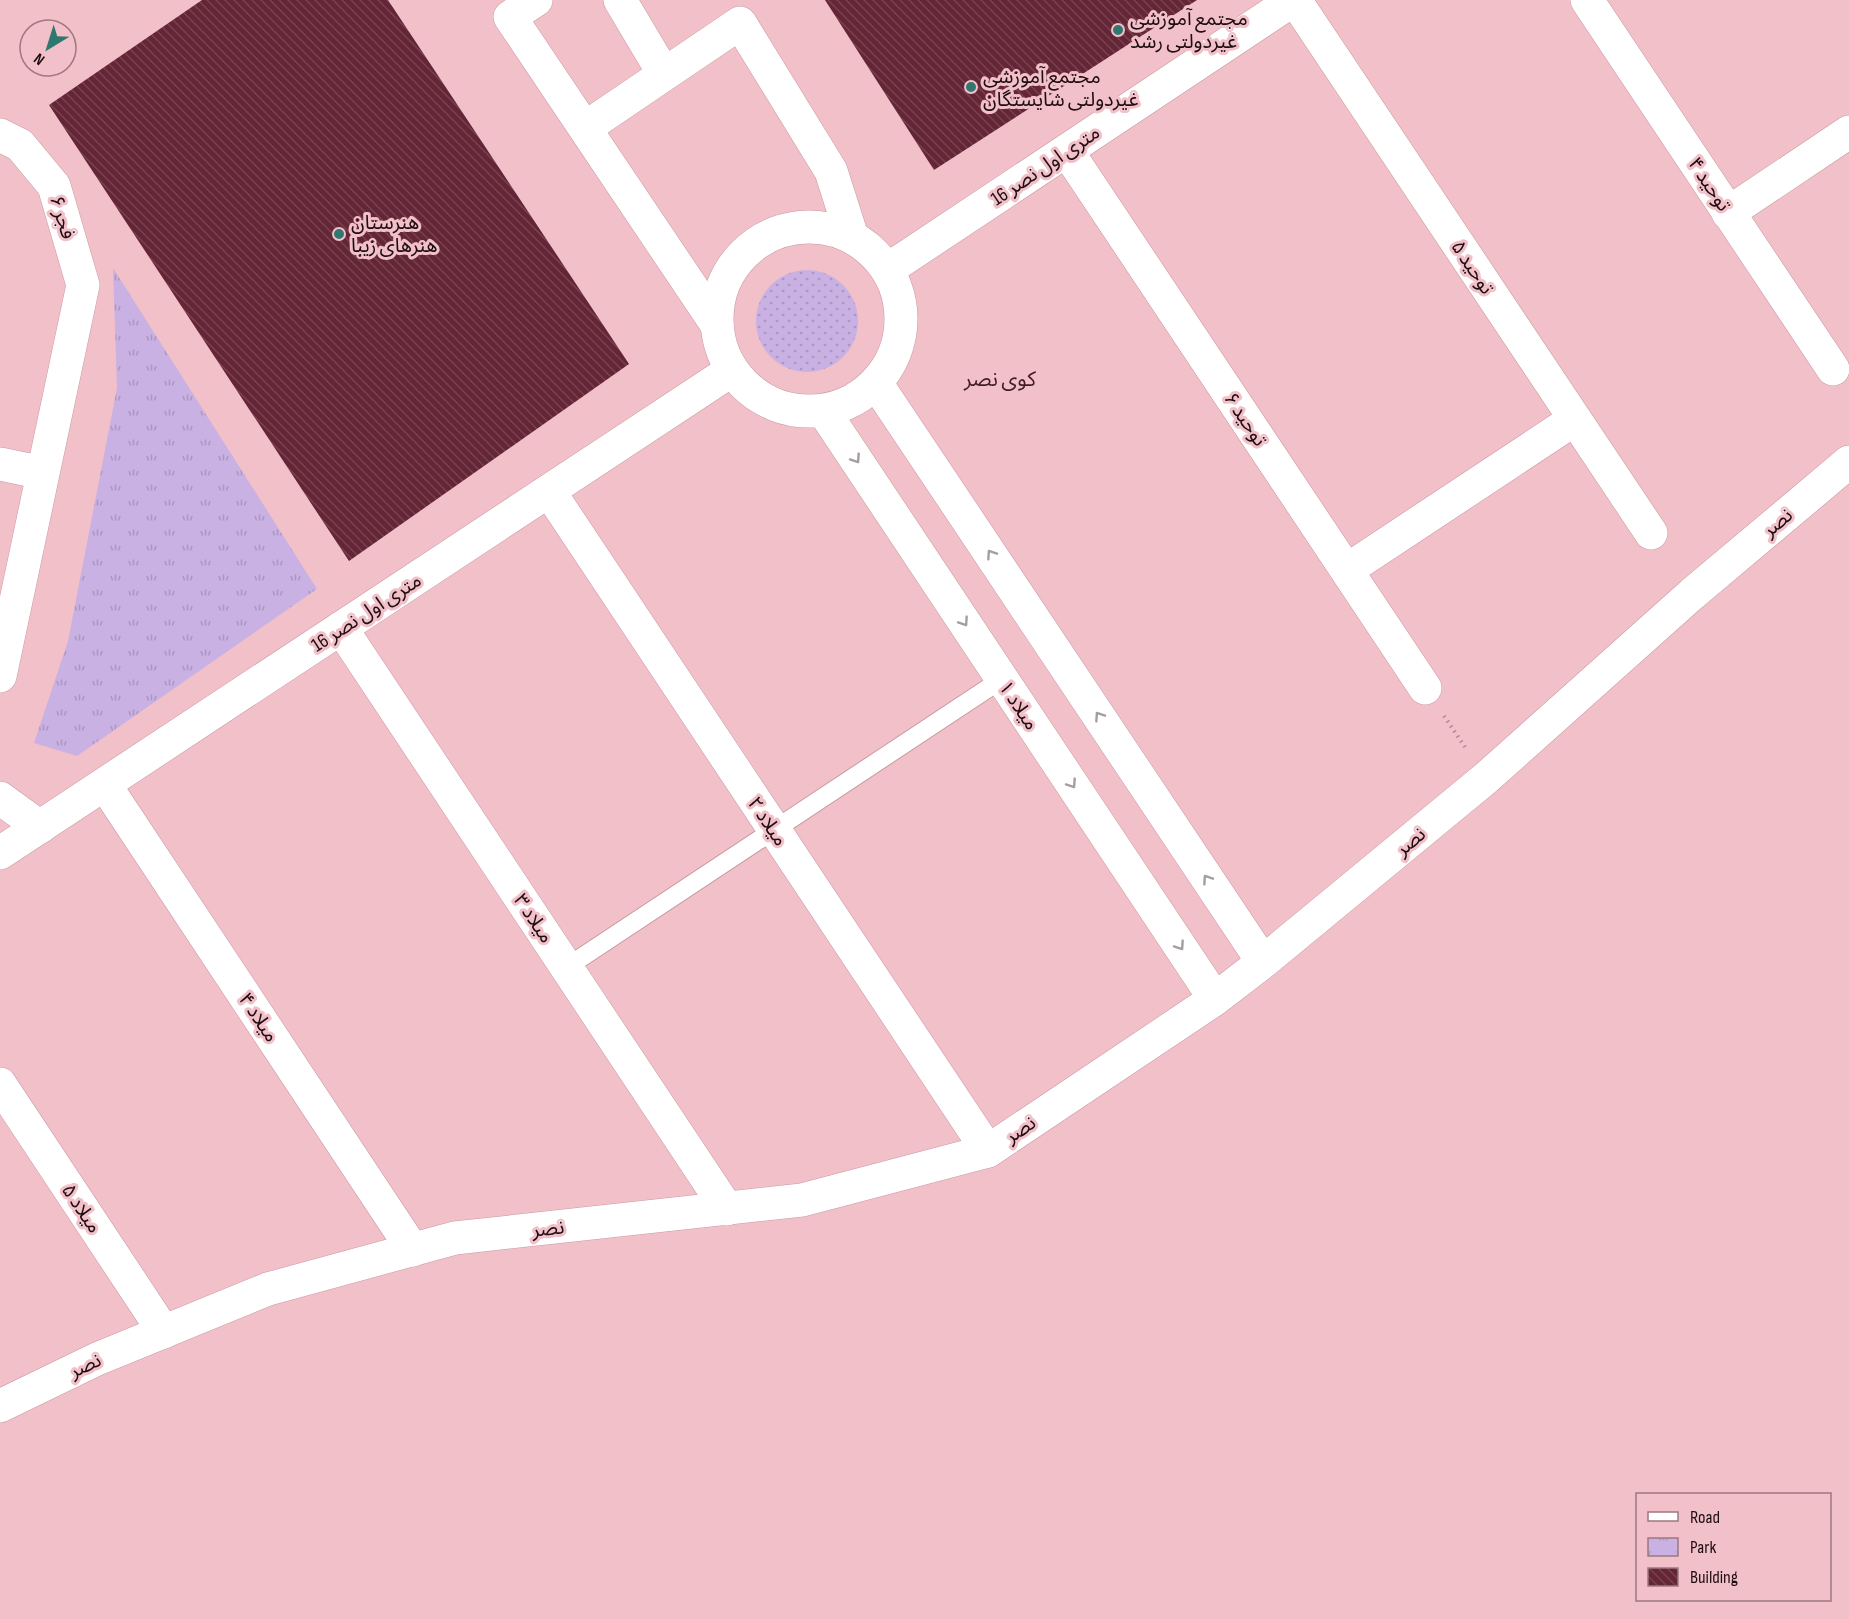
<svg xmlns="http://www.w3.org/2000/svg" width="1849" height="1619" font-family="'Sofia Sans Condensed','Noto Sans Arabic',sans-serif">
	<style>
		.grass { fill: url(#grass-dots) }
		.park { fill: url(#park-tufts) }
		.building { fill: url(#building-back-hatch) }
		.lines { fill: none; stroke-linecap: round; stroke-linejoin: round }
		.service-casing { stroke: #c999a2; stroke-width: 20 }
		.minor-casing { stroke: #c999a2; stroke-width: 34 }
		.tertiary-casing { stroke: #c999a2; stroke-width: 34 }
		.path { stroke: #b18991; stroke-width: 4; stroke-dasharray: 1.5 4.5; stroke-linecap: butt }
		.service { stroke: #fff; stroke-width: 18 }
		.minor { stroke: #fff; stroke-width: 33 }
		.tertiary { stroke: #fff; stroke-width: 33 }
		.oneway { stroke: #a59ea0 }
		.poi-dot { fill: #307770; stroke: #f2c0c9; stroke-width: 2 }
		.labels { text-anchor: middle; stroke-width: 6; stroke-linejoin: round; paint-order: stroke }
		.poi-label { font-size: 20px; fill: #1e0d11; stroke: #f2c0c9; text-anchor: start }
		.street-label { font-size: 20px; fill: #1e0d11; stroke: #f2c0c9 }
		.neighbourhood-label { font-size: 21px; fill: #411c25; stroke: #f2c0c9 }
	</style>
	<defs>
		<pattern id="grass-dots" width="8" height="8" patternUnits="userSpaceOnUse" patternTransform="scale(1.5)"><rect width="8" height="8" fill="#c9b1e3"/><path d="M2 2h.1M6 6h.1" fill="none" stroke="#ac97c2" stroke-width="1.8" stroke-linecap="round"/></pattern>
		<pattern id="park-tufts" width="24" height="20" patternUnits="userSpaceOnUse" patternTransform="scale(1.5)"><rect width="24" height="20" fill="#c9b1e3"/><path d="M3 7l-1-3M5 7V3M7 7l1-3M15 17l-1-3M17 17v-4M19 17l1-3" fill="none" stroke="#ac97c2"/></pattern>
		<pattern id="building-back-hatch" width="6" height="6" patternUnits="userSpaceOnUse" patternTransform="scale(1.5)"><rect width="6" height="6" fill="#642536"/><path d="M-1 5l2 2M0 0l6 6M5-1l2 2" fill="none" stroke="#764250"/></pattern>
	</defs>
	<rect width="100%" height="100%" fill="#f2c0c9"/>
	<!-- grass -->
	<path class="grass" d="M756 321a51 51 0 1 1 102 0a51 51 0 1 1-102 0Z"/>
	<!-- park -->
	<path class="park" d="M113,268L317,589L77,756L34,743L68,641L117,388Z"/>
	<!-- building -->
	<path class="building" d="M202,0H388L629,364L349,561L49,105Z
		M825,0H1197L934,170Z"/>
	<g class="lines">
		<!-- service casing -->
		<g class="service-casing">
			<path id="service" d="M567,967L1002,679"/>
		</g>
		<!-- minor casing -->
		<g class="minor-casing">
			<path id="minor" d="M536,0L510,17L717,325
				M620,0L664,74
				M1295,0L1651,533
				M1587,0L1833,369
				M585,128L740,23L831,171L852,237
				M0,135L20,145L54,186L83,285L0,676
				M1067,151L1425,688
				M1728,213L1849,132
				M0,464L43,473
				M549,491L988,1151
				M1347,570L1575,419
				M341,628L727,1209
				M105,785L413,1250
				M0,798L40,827
				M0,1084L164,1332"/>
		</g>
		<!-- tertiary casing -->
		<g class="tertiary-casing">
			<path id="tertiary" d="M717 319a92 92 0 1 1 184 0a92 92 0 1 1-184 0Z
				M887,270L1293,0
				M876,383L1263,962
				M823,410L1215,999
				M0,853L732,370
				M0,1406L97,1359L268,1289L455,1238L802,1200L988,1151L1215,999L1263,962L1486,778L1692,594L1849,462"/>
		</g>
		<!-- path -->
		<path class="path" d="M1444,716L1465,747"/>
		<!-- service -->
		<use href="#service" class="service"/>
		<!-- minor -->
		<use href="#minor" class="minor"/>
		<!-- tertiary -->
		<use href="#tertiary" class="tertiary"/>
	</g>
	<!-- one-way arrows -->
	<defs><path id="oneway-chevron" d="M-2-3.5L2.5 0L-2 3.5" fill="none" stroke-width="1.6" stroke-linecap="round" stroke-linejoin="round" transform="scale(1.5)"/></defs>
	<g class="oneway">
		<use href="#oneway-chevron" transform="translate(856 459) rotate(56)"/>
		<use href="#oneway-chevron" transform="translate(991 554) rotate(-124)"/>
		<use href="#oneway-chevron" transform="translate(964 622) rotate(56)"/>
		<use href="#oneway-chevron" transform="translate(1099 716) rotate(-124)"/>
		<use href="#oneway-chevron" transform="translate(1072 784) rotate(56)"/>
		<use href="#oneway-chevron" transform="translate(1207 879) rotate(-124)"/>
		<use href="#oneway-chevron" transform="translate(1180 946) rotate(56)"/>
	</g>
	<!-- markers -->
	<g class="poi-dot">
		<circle cx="1118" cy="30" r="6"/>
		<circle cx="971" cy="87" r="6"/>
		<circle cx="339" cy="234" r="6"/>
	</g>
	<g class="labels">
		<!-- poi labels -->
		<g class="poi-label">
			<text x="1130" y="25">مجتمع آموزشی<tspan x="1130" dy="23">غیردولتی رشد</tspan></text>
			<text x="983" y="83">مجتمع آموزشی<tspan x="983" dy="23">غیردولتی شایستگان</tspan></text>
			<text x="351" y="229">هنرستان<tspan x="351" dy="23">هنرهای زیبا</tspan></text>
		</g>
		<!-- street labels -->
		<g class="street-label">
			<text transform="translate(1045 165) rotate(-34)" y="7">16 متری اول نصر</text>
			<text transform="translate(1710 184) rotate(56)" y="7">توحید ۴</text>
			<text transform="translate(63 217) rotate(73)" y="7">فجر ۶</text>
			<text transform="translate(1473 267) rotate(56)" y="7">توحید ۵</text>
			<text transform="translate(1246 419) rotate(56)" y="7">توحید ۶</text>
			<text transform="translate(1777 522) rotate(-40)" y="7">نصر</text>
			<text transform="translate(366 612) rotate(-33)" y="7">16 متری اول نصر</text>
			<text transform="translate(1019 705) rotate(56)" y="7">میلاد ۱</text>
			<text transform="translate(768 821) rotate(56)" y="7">میلاد ۲</text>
			<text transform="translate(1410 841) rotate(-40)" y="7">نصر</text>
			<text transform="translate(534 918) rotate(56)" y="7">میلاد ۳</text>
			<text transform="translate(259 1017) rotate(56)" y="7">میلاد ۴</text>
			<text transform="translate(1020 1129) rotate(-34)" y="7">نصر</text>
			<text transform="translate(82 1208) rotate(56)" y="7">میلاد ۵</text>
			<text transform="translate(548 1228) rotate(-6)" y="7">نصر</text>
			<text transform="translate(85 1365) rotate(-25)" y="7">نصر</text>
		</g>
		<!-- neighbourhood labels -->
		<g class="neighbourhood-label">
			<text x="1000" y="386">کوی نصر</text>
		</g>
	</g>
	<!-- legend -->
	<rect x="1636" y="1493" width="195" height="108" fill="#f2c0c9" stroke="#9d787f" stroke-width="1.5"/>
	<rect x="1648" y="1512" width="30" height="9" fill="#ffffff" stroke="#9d787f" stroke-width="1.5"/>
	<text x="1690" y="1523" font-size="18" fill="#1e0d11">Road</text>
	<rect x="1648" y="1538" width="30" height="18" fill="url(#park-tufts)" stroke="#9d787f" stroke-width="1.5"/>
	<text x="1690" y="1553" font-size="18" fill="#1e0d11">Park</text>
	<rect x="1648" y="1568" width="30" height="18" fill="url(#building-back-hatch)" stroke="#9d787f" stroke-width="1.5"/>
	<text x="1690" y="1583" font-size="18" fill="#1e0d11">Building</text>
	<!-- north arrow -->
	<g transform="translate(48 48) rotate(218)"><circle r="28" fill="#f2c0c9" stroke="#9d787f" stroke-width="1.5"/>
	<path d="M0-4.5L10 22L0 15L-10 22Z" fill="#307770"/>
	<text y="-9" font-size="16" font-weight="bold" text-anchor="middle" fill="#1e0d11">N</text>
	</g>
</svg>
